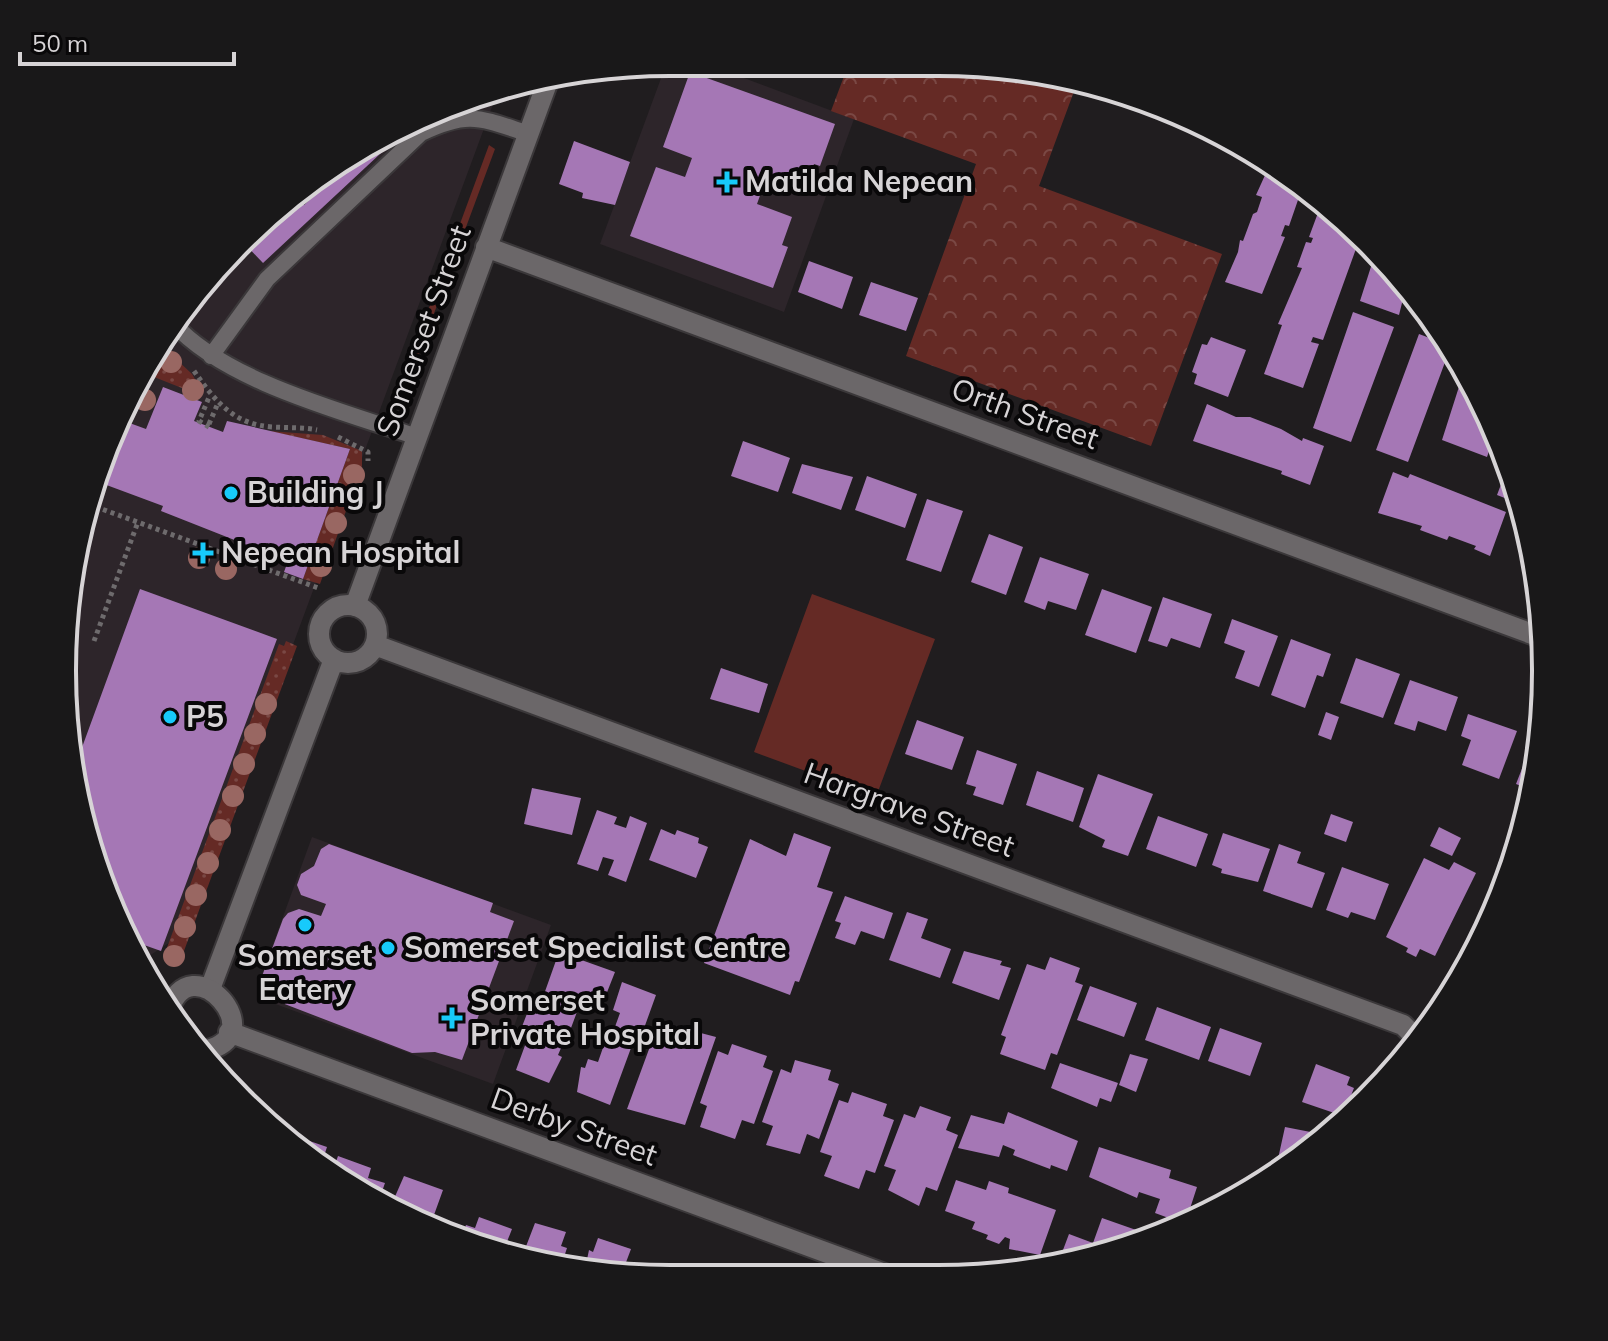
<svg xmlns="http://www.w3.org/2000/svg" width="1608" height="1341" font-family="Mulish,sans-serif">
	<style>
		.built { fill: #2d252a }
		.grass { fill: #652a25 }
		.park { fill: url(#park-crowns) }
		.garden { fill: url(#garden-dots) }
		.building { fill: #a577b5 }
		.lines { fill: none; stroke-linecap: round; stroke-linejoin: round }
		.lane-casing { stroke: #3b383a; stroke-width: 20 }
		.street-casing { stroke: #3b383a; stroke-width: 24 }
		.secondary-casing { stroke: #3b383a; stroke-width: 24 }
		.path { stroke: #6e6b6d; stroke-width: 5; stroke-dasharray: 4 4; stroke-linecap: butt }
		.lane { stroke: #6b6769; stroke-width: 16 }
		.street { stroke: #6b6769; stroke-width: 20 }
		.secondary { stroke: #6b6769; stroke-width: 20 }
		.tree { fill: #996762 }
		.poi-dot { fill: #17cafb; stroke: #090809; stroke-width: 3 }
		.labels { text-anchor: middle; stroke-width: 8; stroke-linejoin: round; paint-order: stroke }
		.poi-label { font-size: 30px; font-weight: bold; fill: #d7d4d6; stroke: #090809; text-anchor: start }
		.street-label { font-size: 30px; fill: #d7d4d6; stroke: #090809 }
		.rim { fill: none; stroke: #d7d4d6; stroke-width: 4 }
	</style>
	<defs>
		<pattern id="park-crowns" width="20" height="18" patternUnits="userSpaceOnUse" patternTransform="scale(2)"><rect width="20" height="18" fill="#652a25"/><path d="M2 6a3 3 0 1 1 6 0M12 15a3 3 0 1 1 6 0" fill="none" stroke="#7a4844"/></pattern>
		<pattern id="garden-dots" width="8" height="8" patternUnits="userSpaceOnUse" patternTransform="scale(2)"><rect width="8" height="8" fill="#652a25"/><path d="M2 2h.1M6 6h.1" fill="none" stroke="#7a4844" stroke-width="1.8" stroke-linecap="round"/></pattern>
	</defs>
	<rect width="100%" height="100%" fill="#201d1f"/>
	<!-- built -->
	<path class="built" d="M667,62H701L854,119L784,312L600,244Z
		M499,88L187,931L149,956L134,951L109,904L74,789L63,630L94,475L164,333L241,240L367,143Z
		M312,837L551,925L493,1084L270,1002L260,980Z"/>
	<!-- grass -->
	<path class="grass" d="M489,145L495,149L403,397L394,403Z
		M812,594L935,639L876,797L754,752Z"/>
	<!-- park -->
	<path class="park" d="M849,63H978L1076,86L1039,186L1222,254L1151,446L906,356L976,164L831,111Z"/>
	<!-- garden -->
	<path class="garden" d="M160,344L192,374L200,388L197,394L149,375Z
		M269,431L323,435L362,451V466L320,584L303,579L350,449Z
		M286,641L297,646L181,959L165,953L279,644L284,646Z"/>
	<!-- building -->
	<path class="building" d="M690,72L835,124L820,166L814,164L806,186L768,173L757,204L792,217L782,245L788,247L773,288L630,236L656,167L685,177L692,158L663,147Z
		M410,126L263,263L241,240L296,197L304,205L349,164L345,160L367,143Z
		M574,141L630,162L615,205L582,198L583,193L559,184Z
		M1271,162L1306,190L1302,201L1298,200L1289,226L1285,225L1281,236L1285,237L1262,294L1225,282L1238,252L1240,240L1243,241L1253,214L1257,212L1262,197L1256,195Z
		M1322,202L1361,235L1323,340L1313,337L1311,342L1319,344L1303,388L1264,374L1282,325L1278,324L1302,268L1297,267L1306,242L1311,243L1313,238L1309,237Z
		M1376,251L1406,287L1399,315L1360,301Z
		M809,261L853,277L842,309L798,292Z
		M871,282L918,298L906,331L859,315Z
		M1353,312L1394,327L1351,442L1313,428Z
		M1427,312L1444,333V334L1422,326Z
		M1419,334L1451,346L1408,462L1376,450Z
		M1211,337L1246,350L1228,397L1194,384L1197,374L1192,372L1202,344L1207,345Z
		M1464,371L1496,431L1487,457L1442,440Z
		M163,387L202,402L194,421L223,432L227,421L350,449L303,579L284,572L288,561L161,511L163,506L93,480L126,411L124,421L146,429Z
		M1207,404L1236,417H1250L1281,429L1302,441L1303,438L1324,446L1310,485L1281,474L1282,471L1193,441Z
		M743,441L790,458L778,492L731,476Z
		M802,464L853,477L841,510L792,493Z
		M1508,466L1516,491L1520,504L1497,495Z
		M1393,472L1408,478L1410,474L1506,512L1490,556L1474,549L1476,546L1449,536L1447,540L1420,530L1422,526L1378,513Z
		M867,476L917,494L905,528L855,510Z
		M927,499L963,511L941,572L906,560Z
		M989,534L1023,547L1006,595L971,582Z
		M1040,557L1089,574L1076,610L1048,601L1045,610L1024,602Z
		M140,589L277,639L161,951L127,939L109,904L74,789L73,772Z
		M1102,589L1152,607L1136,653L1085,635Z
		M1163,597L1212,614L1200,648L1171,638L1167,647L1148,641Z
		M1232,619L1278,636L1259,687L1235,678L1245,651L1224,643Z
		M1291,639L1331,654L1323,677L1317,675L1305,708L1271,695Z
		M1356,658L1400,674L1383,718L1340,703Z
		M721,668L768,684L759,713L710,699Z
		M1410,680L1458,697L1446,731L1418,721L1415,731L1394,724Z
		M1326,712L1339,717L1331,740L1318,735Z
		M1468,714L1517,731L1499,779L1462,765L1471,740L1461,736Z
		M917,720L964,737L952,770L905,754Z
		M1541,720L1534,789V791L1516,784Z
		M977,750L1017,764L1003,805L973,795L976,787L966,784Z
		M1037,771L1084,788L1073,822L1026,805Z
		M1098,774L1153,794L1128,856L1102,847L1105,840L1079,827Z
		M532,788L581,798L572,835L524,824Z
		M597,810L617,817L614,824L626,828L630,816L647,823L626,882L608,875L614,860L603,857L598,871L577,864Z
		M1331,814L1353,822L1346,842L1324,834Z
		M1158,816L1208,834L1196,867L1146,849Z
		M1439,827L1461,838L1452,856L1430,846Z
		M661,829L675,835L677,830L699,838L698,843L708,847L696,878L649,860Z
		M794,833L831,847L817,887L833,892L799,982L795,981L790,995L704,963L750,839L786,856Z
		M1223,833L1270,849L1258,882L1221,873L1222,869L1212,865Z
		M329,844L493,903L490,912L514,921L462,1060L435,1052L412,1053L269,998L261,979L283,919L288,913L299,909L321,916L326,904L301,895L297,885L301,874L314,866L321,849Z
		M1279,844L1301,852L1297,863L1325,873L1312,908L1263,891Z
		M1424,858L1449,870L1454,862L1476,873L1435,956L1420,949L1416,957L1406,952L1408,948L1386,937Z
		M1342,867L1389,884L1375,920L1351,912L1348,918L1326,910Z
		M845,896L893,913L884,939L861,931L855,945L835,938L841,923L835,921Z
		M907,912L928,919L921,938L951,949L940,978L889,960Z
		M964,951L1002,961L1000,965L1011,968L999,1000L952,983Z
		M559,952L615,972L604,1000L584,993L571,1028L555,1026L549,1044L561,1048L558,1055L562,1057L549,1083L516,1070L527,1040L518,1037L528,1011L537,1014Z
		M1050,957L1080,968L1075,982L1083,985L1057,1055L1051,1053L1045,1070L1000,1054L1006,1037L1001,1035L1027,964L1045,970Z
		M622,982L656,995L638,1045L612,1035L620,1013L613,1010Z
		M1090,986L1137,1003L1124,1037L1077,1020Z
		M1157,1007L1211,1027L1199,1060L1145,1040Z
		M659,1022L716,1037L685,1125L627,1109Z
		M1220,1028L1262,1043L1250,1076L1208,1061Z
		M606,1039L631,1048L610,1105L577,1092L581,1067L585,1068L588,1059L598,1062Z
		M732,1044L767,1056L763,1067L773,1071L754,1124L742,1120L735,1139L700,1127L707,1106L700,1103L718,1051L728,1055Z
		M1130,1054L1148,1059L1136,1092L1119,1085Z
		M795,1060L831,1070L828,1080L839,1084L819,1139L807,1134L800,1154L766,1145L773,1126L762,1122L781,1069L791,1073Z
		M1060,1063L1118,1083L1111,1102L1100,1098L1097,1107L1051,1088Z
		M1316,1064L1350,1077L1347,1085L1354,1088L1343,1116L1302,1102Z
		M852,1092L887,1104L883,1116L894,1120L875,1173L866,1170L859,1189L824,1176L832,1156L820,1152L839,1100L848,1103Z
		M920,1106L951,1117L946,1130L958,1135L937,1191L926,1187L919,1206L888,1190L896,1170L884,1166L904,1114L915,1118Z
		M1008,1112L1078,1141L1067,1171L1051,1165L1050,1169L1013,1155L1015,1150L1003,1145L999,1157L958,1148L971,1115L1004,1124Z
		M1285,1127L1326,1135L1274,1177Z
		M279,1135L294,1139L295,1136L327,1147L321,1165Z
		M1099,1147L1171,1170L1169,1178L1197,1187L1185,1224L1155,1213L1160,1199L1139,1192L1137,1198L1089,1177Z
		M338,1156L371,1168L368,1178L385,1183L378,1203L332,1173Z
		M404,1176L443,1190L430,1226L390,1208Z
		M956,1180L986,1190L989,1181L1009,1188L1008,1193L1056,1210L1040,1255L1009,1249L1010,1239L1005,1237L999,1244L986,1239L988,1235L972,1229L975,1222L945,1211Z
		M479,1217L512,1229L503,1252L461,1240L466,1225L475,1228Z
		M1102,1218L1139,1231L1134,1244L1066,1264L1068,1261L1060,1258L1069,1234L1093,1243Z
		M535,1223L566,1232L561,1246L567,1248L562,1263L513,1254L517,1246L525,1249Z
		M598,1238L631,1249L622,1273L629,1277L585,1269L589,1250L593,1252Z"/>
	<g class="lines">
		<!-- lane casing -->
		<g class="lane-casing">
			<path id="lane" d="M173,323C226,382 342,411 417,437
				M211,356L267,279L421,133C469,110 480,118 529,134"/>
		</g>
		<!-- street casing -->
		<g class="street-casing">
			<path id="street" d="M486,247L1543,638
				M319 634a29 29 0 1 1 58 0a29 29 0 1 1-58 0Z
				M355,606L549,78
				M375,645L1403,1025L1418,1040
				M210,989L334,659"/>
		</g>
		<!-- secondary casing -->
		<g class="secondary-casing">
			<path id="secondary" d="M168,1013C189,939 278,1039 202,1051
				M229,1032L898,1279"/>
		</g>
		<!-- path -->
		<path class="path" d="M194,371C215,401 234,425 273,427C288,428 303,427 317,430
			M209,424L218,403
			M209,427L199,421L210,395
			M338,437L368,452V461
			M88,504L321,589
			M94,641L138,522"/>
		<!-- lane -->
		<use href="#lane" class="lane"/>
		<!-- street -->
		<use href="#street" class="street"/>
		<!-- secondary -->
		<use href="#secondary" class="secondary"/>
	</g>
	<!-- trees -->
	<g class="tree">
		<circle cx="171" cy="362" r="11"/>
		<circle cx="193" cy="390" r="11"/>
		<circle cx="145" cy="400" r="11"/>
		<circle cx="354" cy="475" r="11"/>
		<circle cx="336" cy="523" r="11"/>
		<circle cx="199" cy="558" r="11"/>
		<circle cx="321" cy="566" r="11"/>
		<circle cx="226" cy="569" r="11"/>
		<circle cx="266" cy="704" r="11"/>
		<circle cx="255" cy="734" r="11"/>
		<circle cx="244" cy="764" r="11"/>
		<circle cx="233" cy="796" r="11"/>
		<circle cx="220" cy="830" r="11"/>
		<circle cx="208" cy="863" r="11"/>
		<circle cx="196" cy="895" r="11"/>
		<circle cx="185" cy="927" r="11"/>
		<circle cx="174" cy="956" r="11"/>
	</g>
	<!-- markers -->
	<g class="poi-dot">
		<path d="M723 170h8v8h8v8h-8v8h-8v-8h-8v-8h8z"/>
		<circle cx="231" cy="493" r="8"/>
		<path d="M199 541h8v8h8v8h-8v8h-8v-8h-8v-8h8z"/>
		<circle cx="170" cy="717" r="8"/>
		<circle cx="305" cy="925" r="8"/>
		<circle cx="388" cy="948" r="8"/>
		<path d="M448 1006h8v8h8v8h-8v8h-8v-8h-8v-8h8z"/>
	</g>
	<g class="labels">
		<!-- poi labels -->
		<g class="poi-label">
			<text x="745" y="192">Matilda Nepean</text>
			<text x="247" y="503">Building J</text>
			<text x="221" y="563">Nepean Hospital</text>
			<text x="186" y="727">P5</text>
			<text x="404" y="958">Somerset Specialist Centre</text>
			<text x="305" y="966" text-anchor="middle">Somerset<tspan x="305" dy="34">Eatery</tspan></text>
			<text x="470" y="1011">Somerset<tspan x="470" dy="34">Private Hospital</tspan></text>
		</g>
		<!-- street labels -->
		<g class="street-label">
			<text transform="translate(424 331) rotate(-70)" y="10">Somerset Street</text>
			<text transform="translate(1025 414) rotate(20)" y="10">Orth Street</text>
			<text transform="translate(909 810) rotate(20)" y="10">Hargrave Street</text>
			<text transform="translate(574 1127) rotate(20)" y="10">Derby Street</text>
		</g>
	</g>
	<!-- crop -->
	<path d="M0 0H1608V1341H0ZM670 76H938A594 594 0 0 1 1532 670V671A594 594 0 0 1 938 1265H670A594 594 0 0 1 76 671V670A594 594 0 0 1 670 76Z" fill="#191819" fill-rule="evenodd"/>
	<path class="rim" d="M670 76H938A594 594 0 0 1 1532 670V671A594 594 0 0 1 938 1265H670A594 594 0 0 1 76 671V670A594 594 0 0 1 670 76Z"/>
	<!-- scale -->
	<path d="M20 52v12h214v-12" fill="none" stroke="#d7d4d6" stroke-width="4"/>
	<text x="32" y="52" font-size="24" fill="#d7d4d6" stroke="#090809" stroke-width="6" paint-order="stroke">50 m</text>
</svg>
